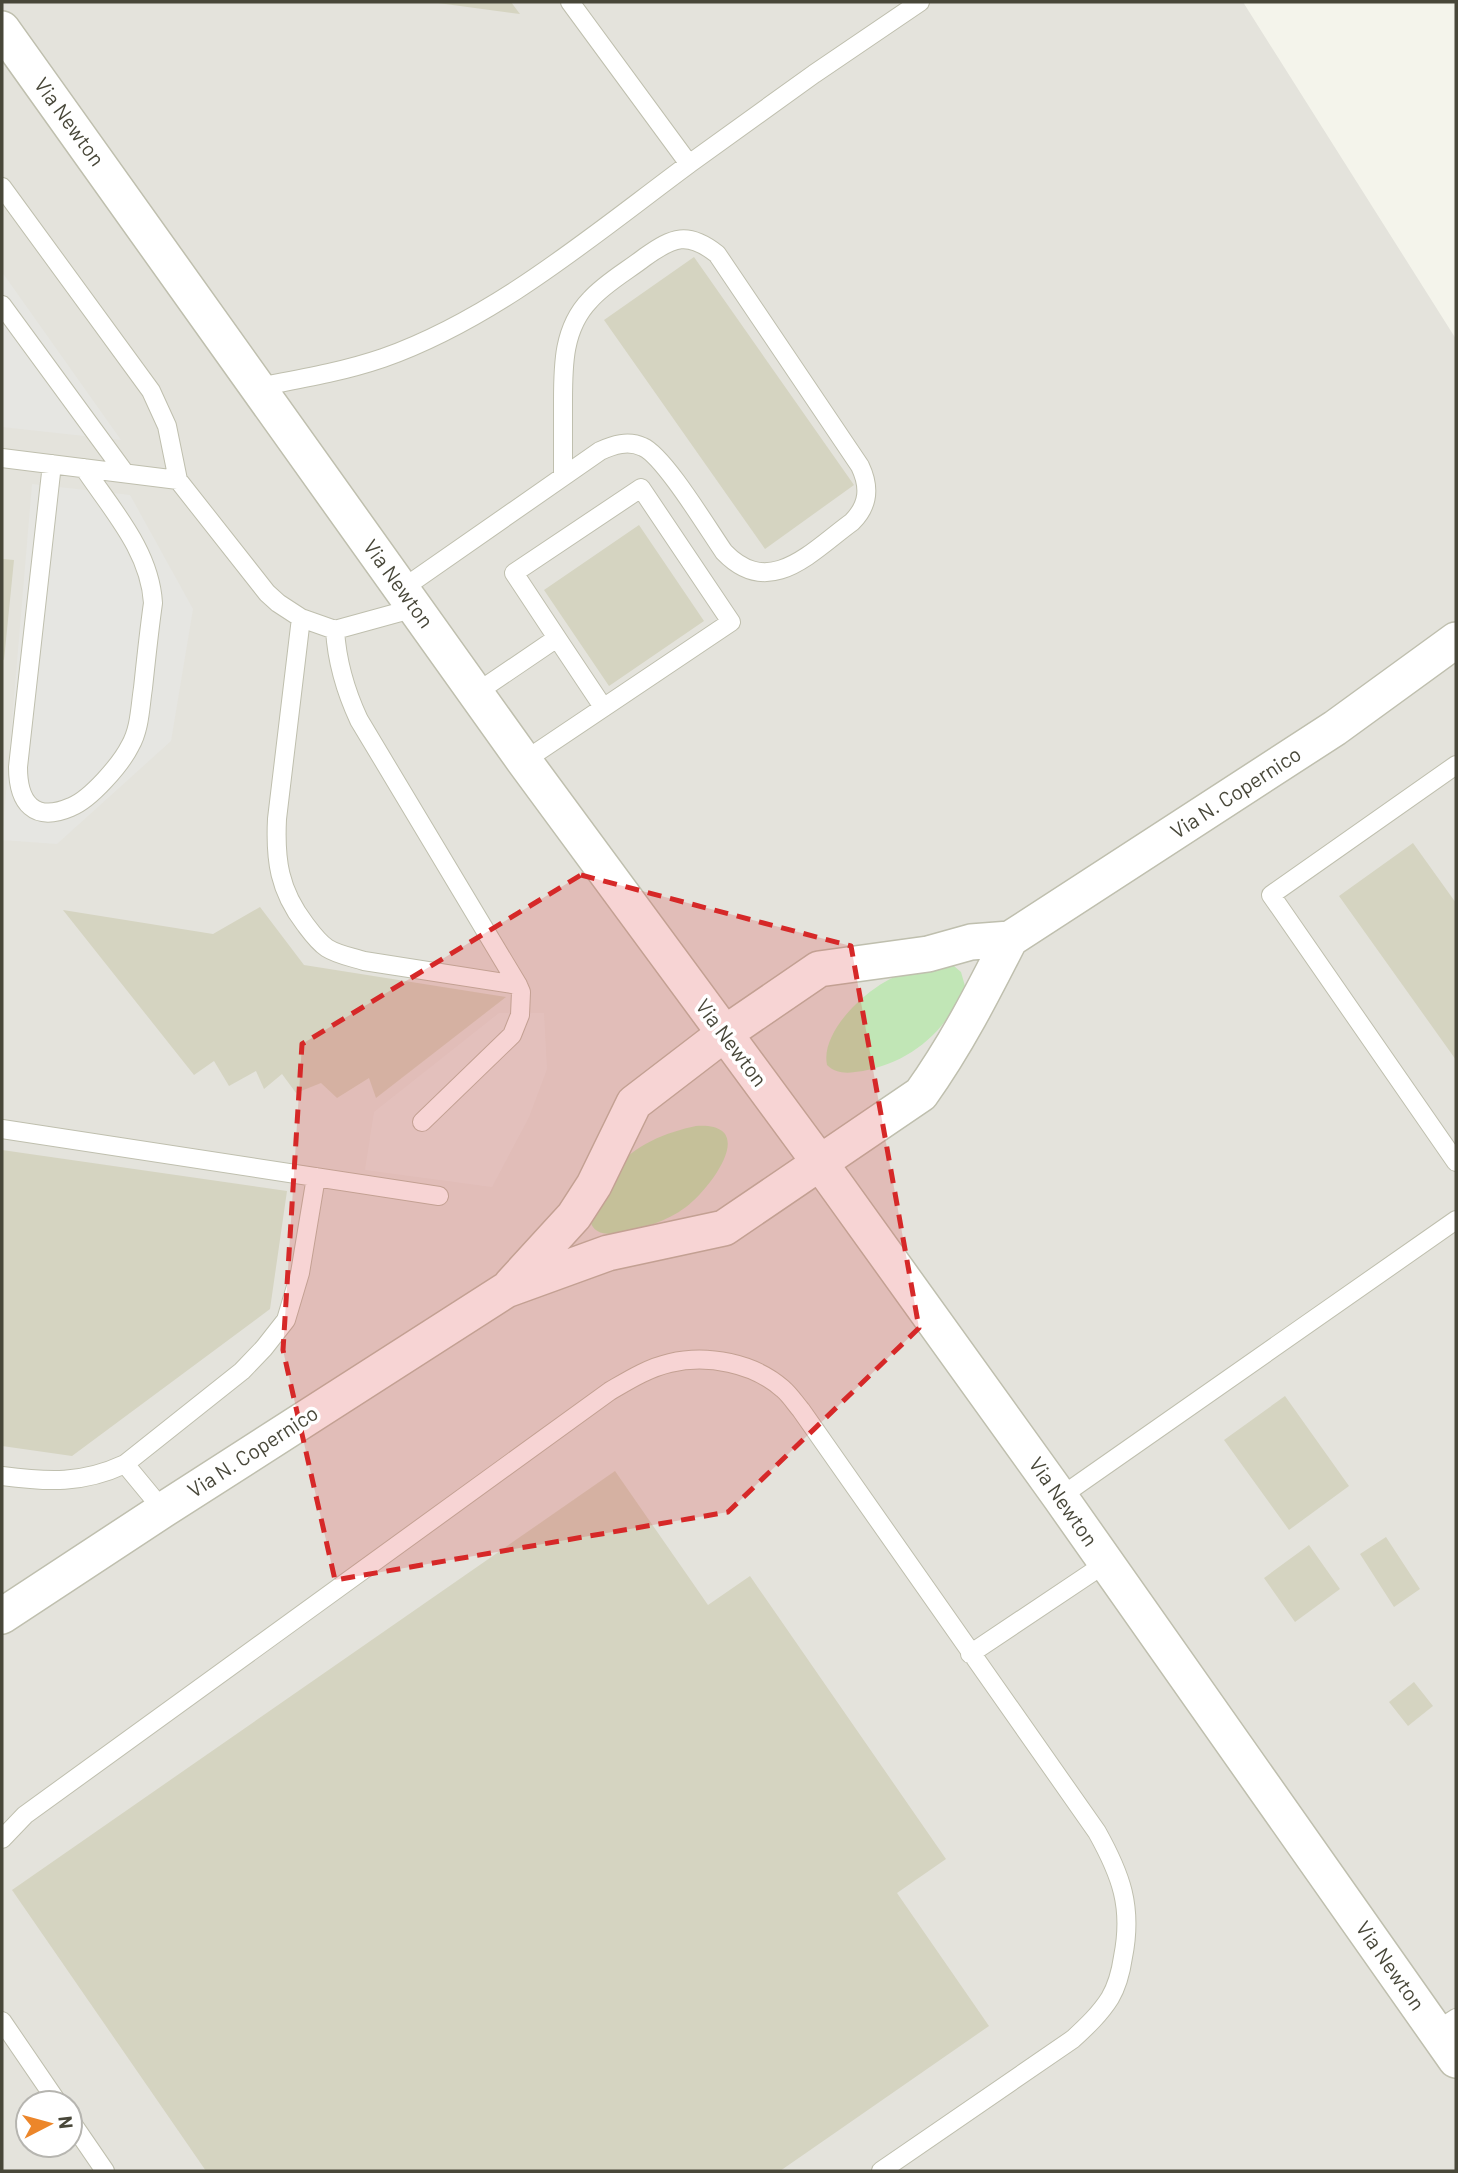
<svg xmlns="http://www.w3.org/2000/svg" width="1458" height="2173" font-family="Barlow,sans-serif">
	<style>
		.industrial { fill: #e4e3dc; fill-rule: evenodd }
		.green { fill: #c1e6b6 }
		.parking { fill: #e6e6e2 }
		.building { fill: #d5d4c1 }
		.lines { fill: none; stroke-linecap: round; stroke-linejoin: round }
		.lane-casing { stroke: #bfbfae; stroke-width: 20 }
		.street-casing { stroke: #bfbfae; stroke-width: 38 }
		.lane { stroke: #fff; stroke-width: 18 }
		.street { stroke: #fff; stroke-width: 35 }
		.marked { fill: #d62828; fill-opacity: 0.2; stroke: #d62828; stroke-width: 5; stroke-dasharray: 14 9; stroke-linejoin: round }
		.labels { text-anchor: middle; stroke-width: 7; stroke-linejoin: round; paint-order: stroke }
		.street-label { font-size: 21px; fill: #484739; stroke: #fff }
	</style>
	<rect width="100%" height="100%" fill="#f4f4eb"/>
	<!-- industrial -->
	<path class="industrial" d="M2,2H1243L1456,339V2171H2ZM28,2103H70V2145H28Z"/>
	<!-- green -->
	<path class="green" d="M944,964L954,966L961,972L965,986C947,1031 911,1062 863,1071C850,1073 837,1075 827,1065C820,1031 868,987 897,976C911,969 929,968 944,964Z
		M696,1126C761,1122 710,1189 686,1207C666,1222 645,1227 621,1233C608,1235 593,1235 590,1220C598,1205 604,1185 615,1170C633,1145 667,1132 696,1126Z"/>
	<!-- parking -->
	<path class="parking" d="M2,272L121,440L2,427Z
		M32,484L130,495L193,609L171,741L57,844L2,840Z
		M499,1013H544L547,1069L529,1117L492,1187L365,1170L374,1112Z"/>
	<!-- building -->
	<path class="building" d="M438,2H511L520,14L438,3Z
		M694,257L854,485L765,549L604,320Z
		M639,525L704,621L609,686L544,590Z
		M2,559L14,560L4,660L2,659Z
		M1413,843L1456,903V1060L1339,896Z
		M260,907L304,965L506,997L376,1098L369,1078L337,1098L321,1083L296,1093L282,1074L264,1089L256,1071L229,1086L214,1061L194,1075L63,910L213,934Z
		M2,1150L287,1191L270,1309L72,1456L2,1446Z
		M1285,1396L1349,1486L1289,1530L1224,1440Z
		M615,1471L708,1605L750,1576L946,1859L897,1893L989,2026L780,2171H206L12,1890Z
		M1386,1537L1420,1589L1394,1607L1360,1554Z
		M1309,1545L1340,1589L1295,1622L1264,1578Z
		M1414,1682L1433,1706L1408,1726L1389,1702Z"/>
	<g class="lines">
		<!-- lane casing -->
		<g class="lane-casing">
			<path id="lane" d="M570,2L689,164L814,74L920,2
				M2,187L151,391L167,426L178,480L267,593L278,603L301,618L335,630L415,608
				M2,305L125,473
				M258,387C300,379 342,372 383,358C496,318 593,235 689,164
				M2,458L178,480
				M52,464L18,767C18,803 34,823 71,807C91,799 121,764 130,746C140,729 140,707 143,688C146,660 149,631 153,603C150,551 112,510 84,468
				M402,589L600,451C613,445 628,440 643,447C664,456 708,529 724,552C770,600 812,551 852,522C869,505 870,487 860,466L717,254C688,231 673,237 645,257C627,271 605,283 590,300C562,329 563,368 563,406C563,429 563,452 563,476
				M301,618L277,819C275,860 279,890 305,924C311,932 318,942 327,948C338,955 352,957 364,961L518,985
				M335,630C337,663 345,690 359,720L518,985L521,992L520,1015L512,1035L422,1122
				M557,638L603,707
				M476,693L557,638L514,573L641,488L731,622L524,761
				M1456,765L1271,895L1456,1162
				M2,1129L439,1196
				M2,1476C48,1482 82,1484 125,1464
				M1060,1497L1456,1220
				M163,1510L125,1464L242,1371L264,1348L286,1320L300,1273L316,1177
				M970,1654L1106,1563
				M2,1839L25,1815L610,1391C629,1380 648,1368 670,1363C707,1354 754,1363 783,1389C790,1395 795,1403 801,1410L1097,1832C1121,1875 1133,1907 1123,1957C1121,1971 1117,1986 1110,1998C1100,2014 1086,2027 1073,2039L881,2171
				M2,2021L58,2103
				M1436,2031L1456,2018
				M70,2120L105,2171"/>
		</g>
		<!-- street casing -->
		<g class="street-casing">
			<path id="street" d="M2,29L524,761L820,1163L1060,1497L1456,2060
				M511,1285L574,1216L594,1185L634,1103L724,1034L819,969L928,954L971,942L1010,939L1335,728L1456,640
				M2,1616L163,1510L506,1290L608,1253L724,1228L921,1094C956,1045 983,992 1010,939"/>
		</g>
		<!-- lane -->
		<use href="#lane" class="lane"/>
		<!-- street -->
		<use href="#street" class="street"/>
	</g>
	<!-- marked area -->
	<path class="marked" d="M581,875L851,946L919,1328L728,1512L335,1580L283,1350L302,1044Z"/>
	<g class="labels">
		<!-- street labels -->
		<g class="street-label">
			<text transform="translate(69 122) rotate(54)" y="7">Via Newton</text>
			<text transform="translate(398 584) rotate(54)" y="7">Via Newton</text>
			<text transform="translate(1236 793) rotate(-33)" y="7">Via N. Copernico</text>
			<text transform="translate(731 1043) rotate(53)" y="7">Via Newton</text>
			<text transform="translate(253 1452) rotate(-33)" y="7">Via N. Copernico</text>
			<text transform="translate(1063 1502) rotate(55)" y="7">Via Newton</text>
			<text transform="translate(1390 1966) rotate(55)" y="7">Via Newton</text>
		</g>
	</g>
	<!-- border -->
	<rect width="1458" height="2173" fill="none" stroke="#484739" stroke-width="7"/>
	<!-- north arrow -->
	<g transform="translate(49 2124) rotate(84)"><circle r="33" fill="#ffffff" stroke="#b6b5b0" stroke-width="2"/>
	<path d="M0-5L12 26L0 18L-12 26Z" fill="#ec862a"/>
	<text y="-10" font-size="19" font-weight="bold" text-anchor="middle" fill="#484739">N</text>
	</g>
</svg>
